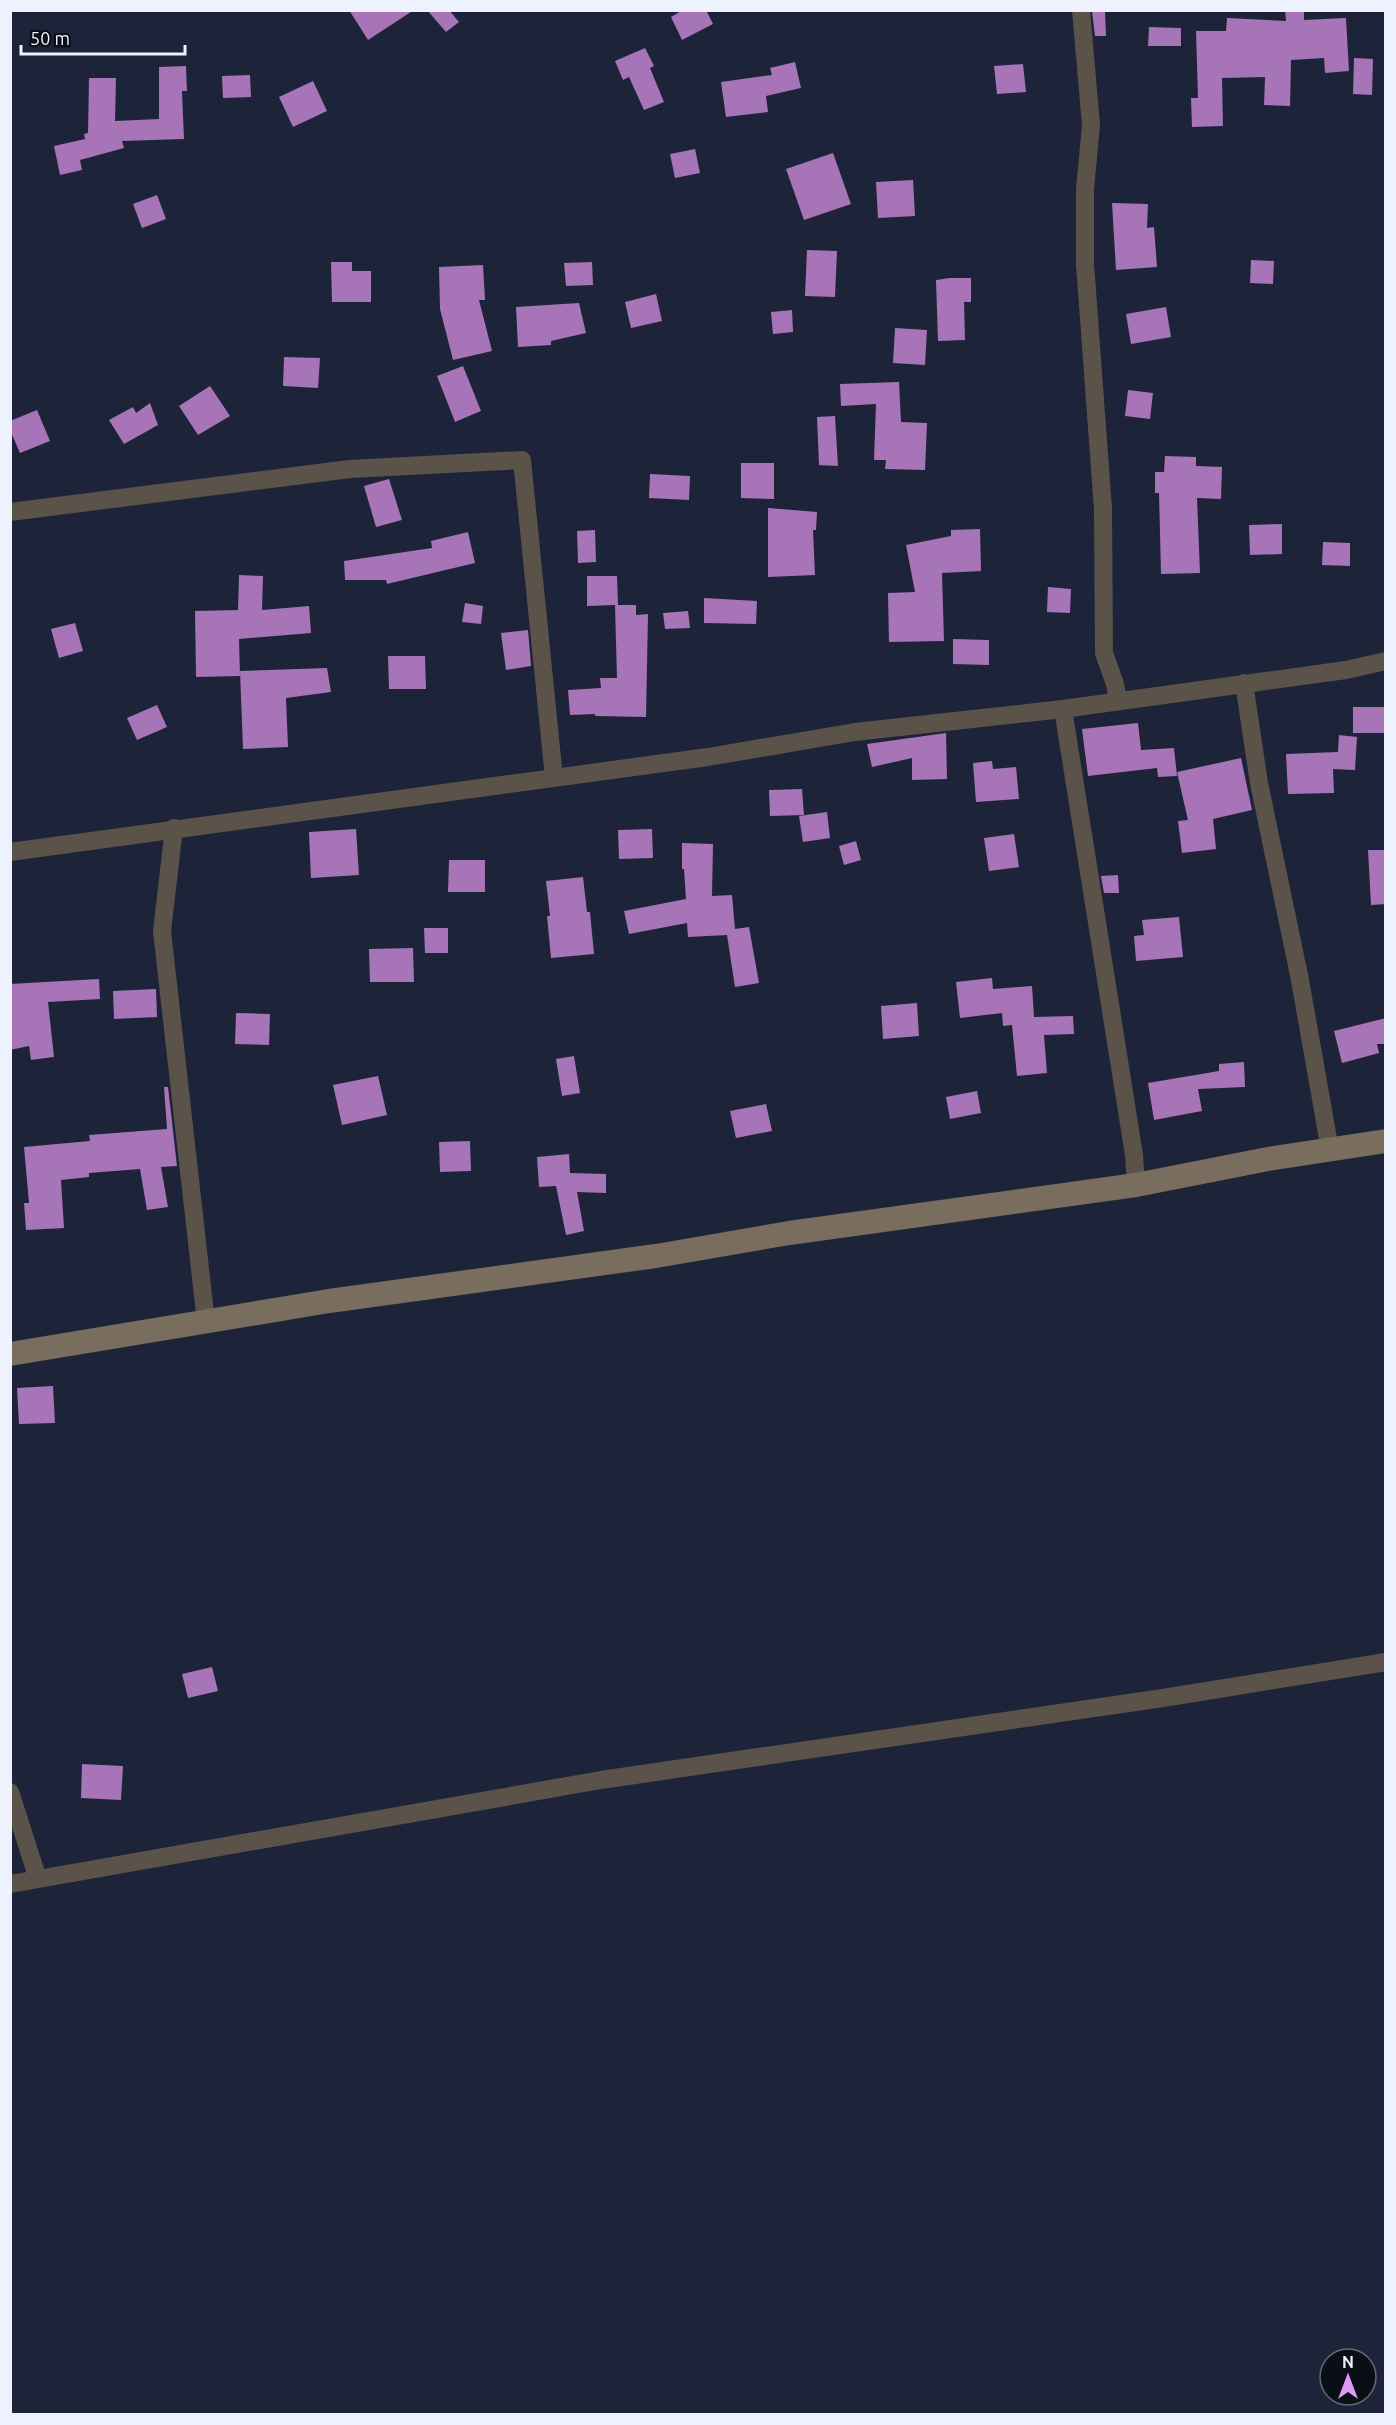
<svg xmlns="http://www.w3.org/2000/svg" width="1396" height="2425" font-family="Ubuntu,sans-serif">
	<style>
		.building { fill: #a774b7 }
		.lines { fill: none; stroke-linecap: round; stroke-linejoin: round }
		.street { stroke: #5b534a; stroke-width: 18 }
		.secondary { stroke: #796d5e; stroke-width: 24 }
	</style>
	<rect width="100%" height="100%" fill="#1d2439"/>
	<!-- building -->
	<path class="building" d="M349,10H414L368,40Z
		M427,10H449L459,22L446,32Z
		M683,10H706L713,24L682,40L671,17Z
		M1285,10H1304V20L1346,18L1349,71L1325,73L1324,58L1291,60L1290,106L1264,105L1265,77L1222,78L1223,126L1192,127L1191,98H1198L1196,31H1226L1227,18L1286,21Z
		M1092,11H1105L1106,36H1095Z
		M1149,27L1181,28V46H1148Z
		M645,48L654,66L650,68L664,102L644,110L629,77L623,80L615,61Z
		M1354,58L1373,59L1372,95L1353,94Z
		M795,62L801,88L766,96L768,112L726,117L721,82L772,75L770,68Z
		M1023,64L1026,92L997,94L994,66Z
		M186,66L187,91H182L184,139L122,141L124,148L80,160L82,170L60,175L54,146L85,139L84,134L88,133L89,78H116L115,121L159,119V67Z
		M250,75L251,97L223,98L222,76Z
		M313,81L327,111L293,127L279,97Z
		M695,149L700,173L675,178L670,154Z
		M833,153L851,204L804,220L786,169Z
		M913,180L915,216L878,218L876,182Z
		M157,195L166,219L142,228L133,204Z
		M1112,203L1148,204L1147,228L1154,227L1157,267L1116,270Z
		M807,250L837,251L835,297L805,296Z
		M1251,260L1274,261L1273,284L1250,283Z
		M331,262H352V271H371V302H332Z
		M592,262L593,285L566,286L564,263Z
		M483,265L485,300H479L492,351L453,360L440,309L439,267Z
		M950,278H971V302H964L965,340L938,341L936,280Z
		M656,294L662,321L631,328L625,302Z
		M579,303L586,333L551,341V345L518,347L516,307Z
		M1166,307L1171,337L1131,344L1126,314Z
		M792,310L793,332L773,334L771,312Z
		M895,328L927,330L925,365L893,363Z
		M284,357L320,358L318,388L283,386Z
		M463,366L481,411L455,422L437,376Z
		M899,382L901,422L927,423L925,470L885,469L886,460H874L876,404L841,406L840,384Z
		M210,386L230,416L198,435L179,406Z
		M1128,390L1153,393L1150,419L1125,416Z
		M150,403L158,425L124,444L109,420L133,407L136,413Z
		M37,410L50,441L20,453L10,430V421Z
		M835,416L838,466L819,465L817,417Z
		M1165,456L1196,457V466L1222,467L1221,499L1197,498L1200,573L1161,574L1159,493H1155V472H1164Z
		M741,463H774V499L741,498Z
		M650,474L690,476L689,500L649,498Z
		M389,479L402,520L376,527L364,486Z
		M768,508L817,512L816,530H813L815,575L768,577Z
		M1282,524V554L1250,555L1249,525Z
		M980,529L981,571L942,573L944,641L889,642L888,593L915,592L906,545L951,536V530Z
		M595,530L596,562L578,563L577,531Z
		M468,532L475,563L387,584L386,580H345L344,561L432,548L431,541Z
		M1323,542L1350,543V566L1322,565Z
		M239,575L263,576L262,610L309,606L311,633L239,639L240,676L196,677L195,611L238,610Z
		M587,576H617L618,605H636V615L648,614L646,717L595,716V714L570,715L568,690L601,688L600,678H617L615,605L587,606Z
		M1048,587L1071,589L1070,613L1047,612Z
		M704,598L757,601L756,624L704,623Z
		M465,603L483,606L481,624L462,622Z
		M688,611L690,628L665,629L663,613Z
		M75,623L83,651L59,658L51,629Z
		M528,630L531,666L506,670L501,633Z
		M953,639L989,640V665L953,664Z
		M388,656H425L426,689H389Z
		M327,668L331,692L286,698L288,747L243,749L240,671Z
		M157,705L167,727L137,740L127,718Z
		M1353,707H1386V733H1353Z
		M1138,723L1141,750L1174,748L1177,776L1158,777L1157,768L1088,776L1082,729Z
		M946,733L947,779L912,780V758L872,767L867,744Z
		M1339,735L1357,737L1355,770L1333,769L1334,793L1288,794L1286,754L1338,752Z
		M1241,758L1252,810L1213,819L1216,849L1182,853L1178,821L1188,820L1177,772Z
		M992,761L993,769L1016,767L1019,799L976,802L973,763Z
		M802,789L804,815L770,816L769,790Z
		M827,812L830,838L803,842L799,816Z
		M356,829L359,875L311,878L309,832Z
		M652,829L653,858L619,859L618,830Z
		M1014,834L1019,867L989,871L984,838Z
		M856,841L861,860L844,865L839,846Z
		M682,843L713,844L712,896L732,895L735,929L749,927L759,983L735,987L727,935L688,937L687,923L629,934L624,911L686,899L684,869H682Z
		M1368,850H1386V904L1371,905Z
		M449,860H485V892H448Z
		M1118,875L1119,893H1104L1101,876Z
		M583,877L587,912H590L594,954L551,958L547,916H550L546,881Z
		M1179,917L1183,957L1136,961L1134,936L1144,935L1142,920Z
		M424,928H448V953H425Z
		M413,948L414,982H370L369,949Z
		M992,978L993,989L1032,986L1034,1017L1073,1016L1074,1034L1044,1035L1047,1073L1017,1076L1012,1025L1003,1026L1002,1013L960,1018L956,982Z
		M99,979L100,999L48,1002L54,1057L31,1060L29,1046L10,1050V984Z
		M156,989L157,1017L114,1019L113,991Z
		M917,1003L919,1036L883,1039L881,1006Z
		M236,1013L270,1014L269,1045L235,1044Z
		M1386,1018V1044H1377L1379,1053L1342,1063L1334,1031Z
		M574,1056L580,1093L562,1096L556,1059Z
		M1244,1062L1245,1087L1198,1089L1202,1111L1154,1120L1148,1083L1219,1071V1064Z
		M378,1076L387,1115L342,1125L333,1085Z
		M164,1087H168L177,1166L161,1167L168,1207L147,1210L140,1169L89,1173V1177L61,1180L64,1228L26,1230L24,1203H29L24,1147L90,1141L89,1135L167,1129Z
		M977,1091L981,1113L950,1119L946,1097Z
		M766,1104L772,1131L736,1138L730,1111Z
		M470,1141L471,1171L440,1172L439,1142Z
		M569,1154L570,1173L606,1174V1193L577,1192L584,1231L566,1235L556,1186L539,1187L537,1157Z
		M53,1386L55,1423L19,1424L17,1388Z
		M212,1667L218,1691L188,1698L182,1674Z
		M82,1764L123,1766L121,1800L81,1798Z"/>
	<g class="lines">
		<!-- street -->
		<path class="street" d="M1081,10L1091,125L1085,189V264L1103,509L1104,653L1115,684L1118,701
			M10,512L350,469L522,460L554,778
			M1244,683L1259,783L1300,980L1330,1150
			M1063,709L1134,1155L1136,1185
			M174,828L162,931L206,1322
			M10,852L708,757L855,732L1063,709L1346,670L1386,661
			M10,1792L38,1879
			M10,1884L601,1780L1163,1698L1386,1662"/>
		<!-- secondary -->
		<path class="secondary" d="M10,1354L329,1301L656,1256L789,1233L1136,1185L1268,1159L1386,1141"/>
	</g>
	<!-- border -->
	<rect width="1396" height="2425" fill="none" stroke="#eef2fe" stroke-width="24"/>
	<!-- north arrow -->
	<g transform="translate(1348 2377)"><circle r="28" fill="#0a0e17" stroke="#656973" stroke-width="1.5"/>
	<path d="M0-4.5L10 22L0 15L-10 22Z" fill="#dd99f3"/>
	<text y="-9" font-size="16" font-weight="bold" text-anchor="middle" fill="#eef2fe">N</text>
	</g>
	<!-- scale -->
	<path d="M21 45v9h164v-9" fill="none" stroke="#eef2fe" stroke-width="3"/>
	<text x="30" y="45" font-size="18" fill="#eef2fe" stroke="#0a0e17" stroke-width="4.5" paint-order="stroke">50 m</text>
</svg>
